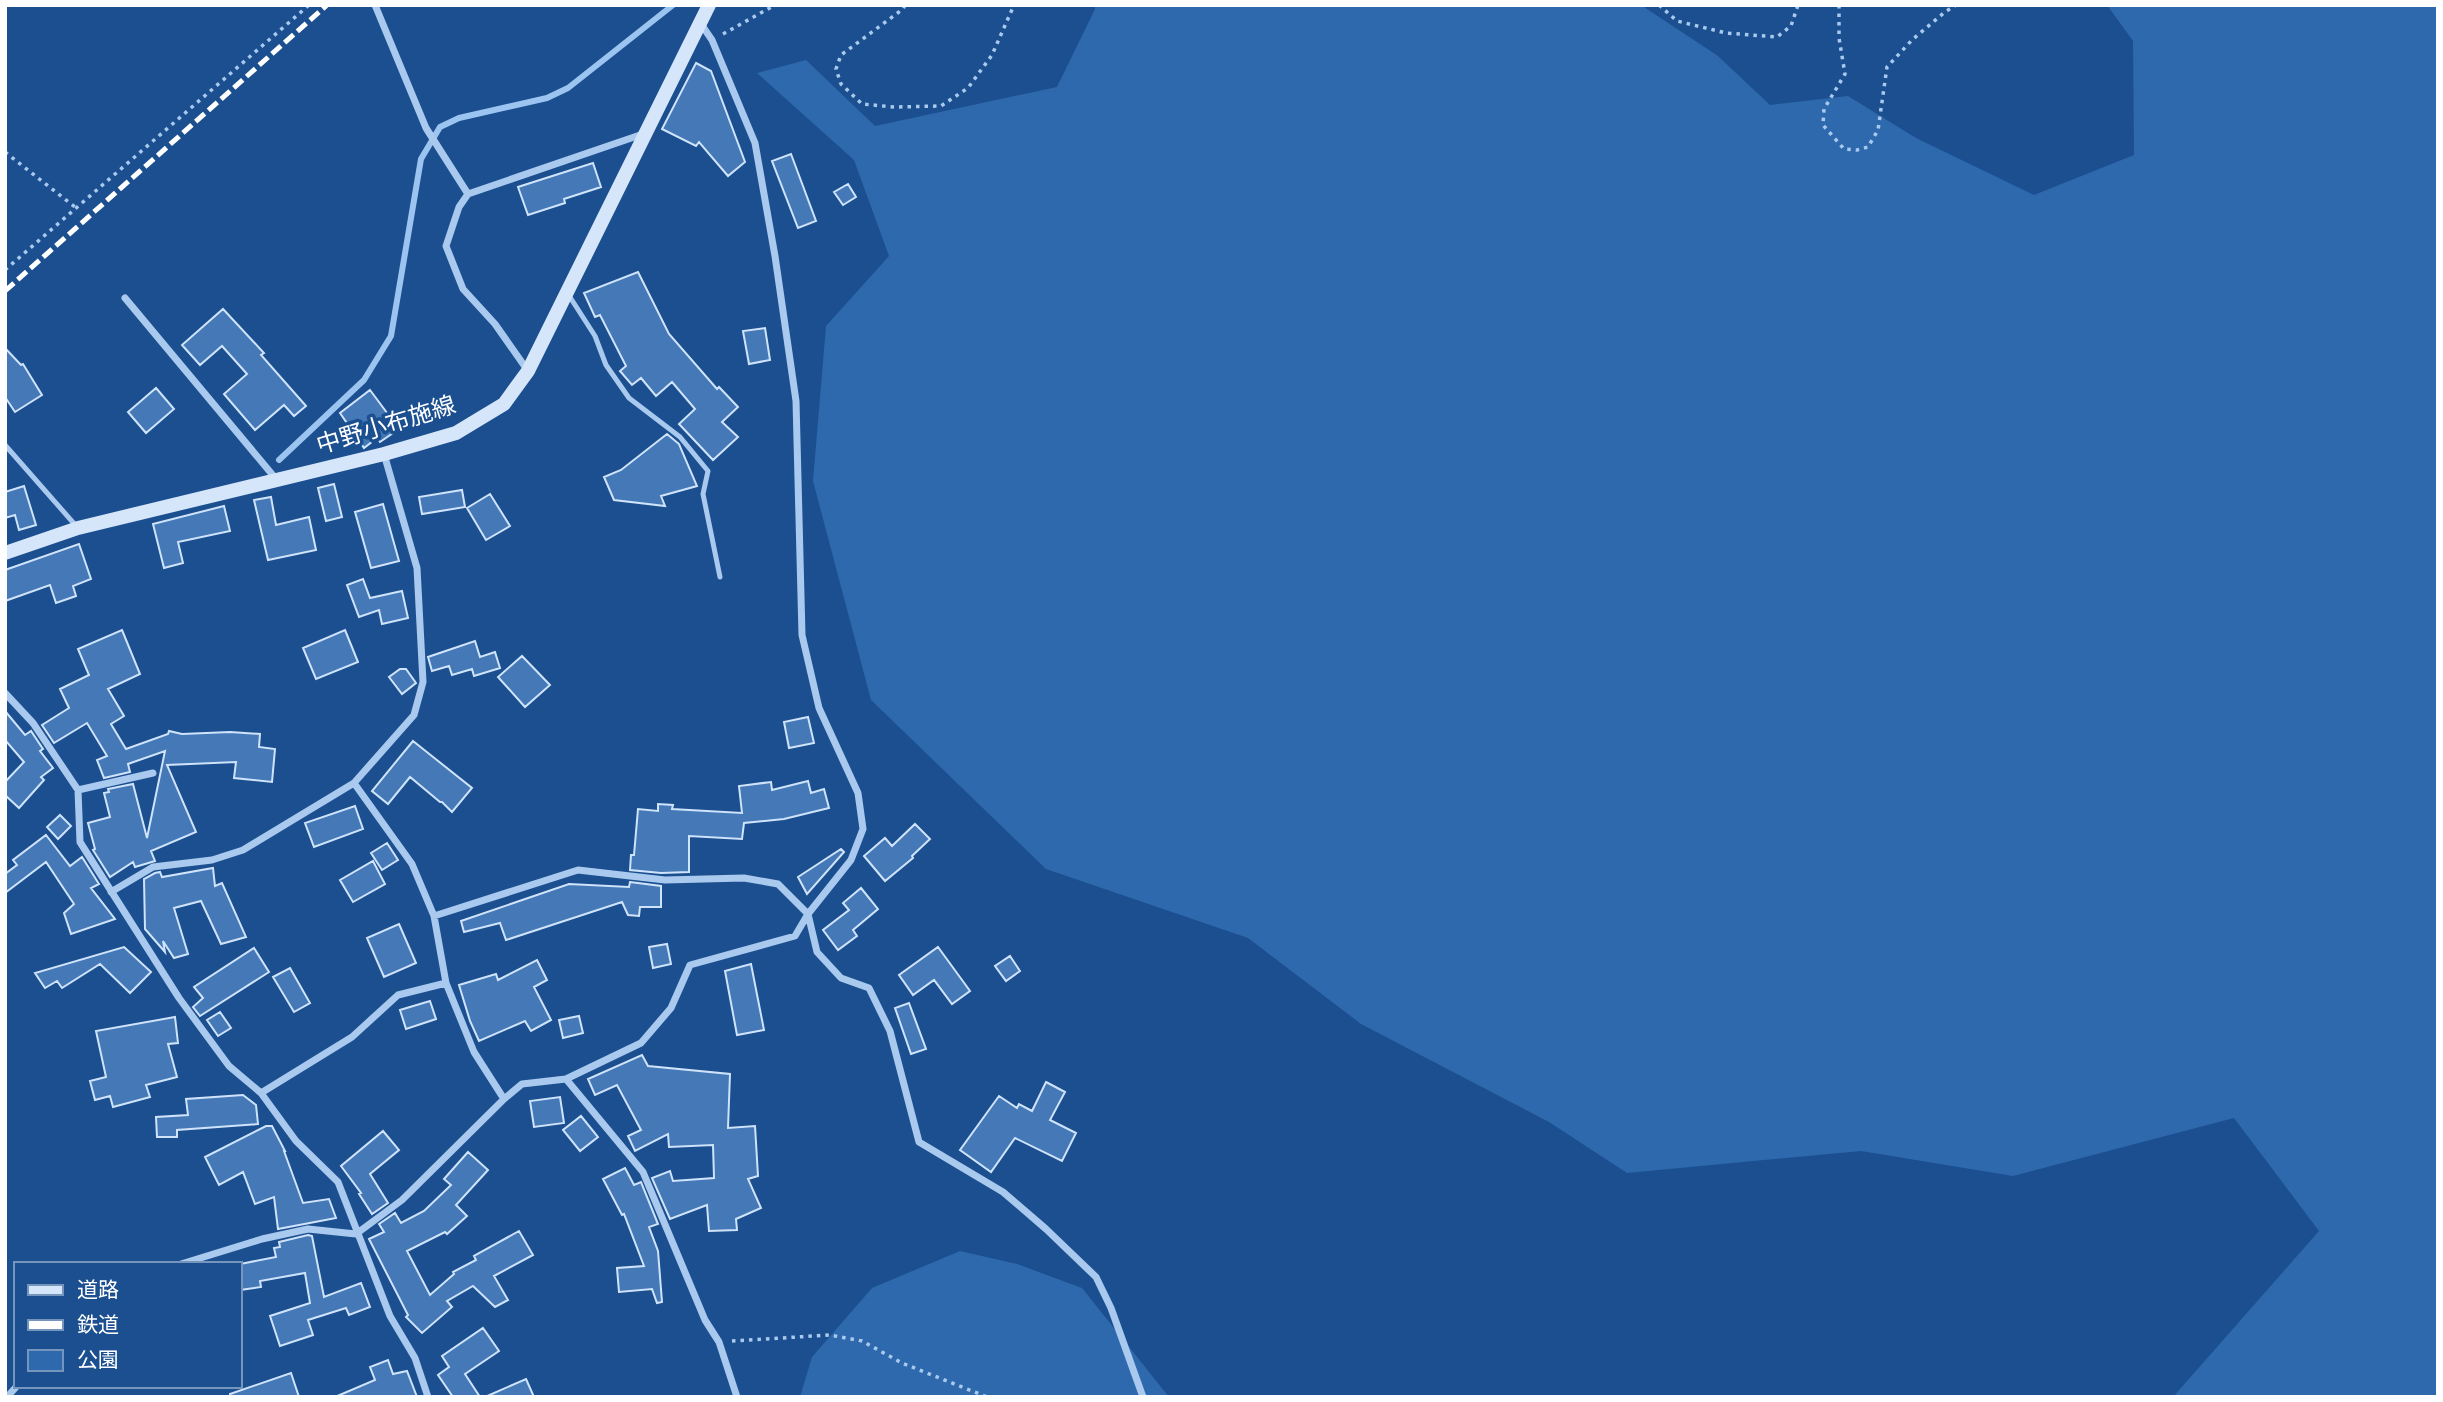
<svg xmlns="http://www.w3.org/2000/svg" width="2443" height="1402" font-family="'IBM Plex Sans','Noto Sans JP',sans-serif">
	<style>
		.green { fill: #2e69ad }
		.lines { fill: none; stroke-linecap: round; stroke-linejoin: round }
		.stream { stroke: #9cc4f0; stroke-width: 6 }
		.building { fill: #4478b7; stroke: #cfe3fa; stroke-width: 2 }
		.path { stroke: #a9c9ee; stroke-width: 3.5; stroke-dasharray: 3.5 5; stroke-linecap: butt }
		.service { stroke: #a9c9ee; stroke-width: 5 }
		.minor { stroke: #a9c9ee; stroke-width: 7 }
		.secondary { stroke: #d6e6fa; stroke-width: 14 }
		.rail { stroke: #fff; stroke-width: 5; stroke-dasharray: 12 5; stroke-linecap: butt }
		.labels { text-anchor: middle; stroke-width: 7; stroke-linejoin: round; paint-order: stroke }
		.street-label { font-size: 24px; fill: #fff; stroke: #1b4f8f }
	</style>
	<rect width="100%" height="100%" fill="#1b4f8f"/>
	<!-- green -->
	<path class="green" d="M1094,5H1641L1718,56L1770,105L1848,96L1916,138L2034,195L2134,155L2133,41L2107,5H2438V1397H2173L2319,1231L2234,1118L2013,1176L1861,1151L1627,1173L1549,1122L1361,1024L1248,938L1046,869L871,700L813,481L826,326L889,256L854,160L757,73L806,60L875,126L1057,87L1095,9Z
		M960,1251L1017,1264L1082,1288L1169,1397H800L812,1357L872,1288Z"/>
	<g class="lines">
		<!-- stream -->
		<path class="stream" d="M279,460L364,380L391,336L421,159L440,127L459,118L547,98L568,88L673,5"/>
	</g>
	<!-- building -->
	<path class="building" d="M696,63L711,71L745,162L728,176L699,142L696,146L662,129Z
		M791,154L816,221L798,228L772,161Z
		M593,163L601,187L564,199L565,203L528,215L518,187Z
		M848,184L856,197L843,205L834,192Z
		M638,272L669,334L717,389L719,387L738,407L722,422L738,437L713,460L679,424L695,409L672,382L656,396L641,378L632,385L620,371L626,366L600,315L595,317L584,293Z
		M223,309L264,353L261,355L306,406L294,416L284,405L255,430L224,394L247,374L222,346L200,365L182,345Z
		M765,328L770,360L749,364L743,331Z
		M5,348L21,365L23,364L42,395L15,412L5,397Z
		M156,388L174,409L146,433L128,412Z
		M370,390L399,429L380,442L377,438L364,448L340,413Z
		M667,434L679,444L697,486L661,496L665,506L614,500L604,477L621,470Z
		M334,484L342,517L326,521L318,488Z
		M24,486L36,525L19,530L15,515L5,518V492Z
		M462,490L465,507L422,514L419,497Z
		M490,494L510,526L486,540L467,508Z
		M271,497L276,525L309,517L316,550L268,560L254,500Z
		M383,504L399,561L371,568L355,512Z
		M224,506L230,531L178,542L183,563L164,568L153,524Z
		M79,544L91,579L73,586L76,596L56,603L50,585L5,601V570Z
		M363,579L370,598L402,591L408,618L382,624L379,610L359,617L347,585Z
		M122,630L140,674L108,689L124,716L111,724L126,749L168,734L169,731L182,734L230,732L260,734L259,747L275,749L272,782L234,778L236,762L167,765L196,832L151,851L155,861L135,867L133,862L110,877L93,850L95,849L88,823L110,817L104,793L109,792L108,789L133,784L147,838L165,751L128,764L130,772L104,778L97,760L107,756L87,723L54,743L42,725L69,708L60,689L89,675L78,649Z
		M345,630L358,662L316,679L303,648Z
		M475,641L480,657L495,652L500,668L474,676L472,669L452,675L449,666L432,671L428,657Z
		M522,656L550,685L525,707L498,677Z
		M400,669H406L416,683L402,694L389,677Z
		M5,711L25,735L31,731L43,749L40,751L53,768L41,777L44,780L19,808L5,795V782L24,762L5,740Z
		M808,717L814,743L789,748L784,722Z
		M413,741L472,788L452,812L442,802H440L410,777L388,804L372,791Z
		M808,781L811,793L824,789L829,808L784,819L744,823L742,839L689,836V872L661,873L630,870L631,855H634L638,809L658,811V804L673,805L672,809L742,813L739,786L771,782L772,790Z
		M355,806L363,829L314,847L305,823Z
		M60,815L71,826L58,839L47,827Z
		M915,824L930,839L912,856L913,858L885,881L864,856L885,838L892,846Z
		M46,835L70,866L82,857L99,884L91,888L115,919L71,934L64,913L74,904L46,862L5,893V874L17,865L13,860Z
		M387,843L398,860L382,870L371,853Z
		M841,849L844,852L807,894L798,877Z
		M373,861L385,884L353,902L340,880Z
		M213,868L215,886L222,883L246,937L221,944L201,901L174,908L188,954L174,958L163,941L165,952L145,929L144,879L155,873L160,872L162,877Z
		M630,882L661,886V907H640L639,916L628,915L622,902L506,940L500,923L464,932L461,921L569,884L629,887Z
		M861,888L878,909L853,930L857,936L838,950L823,930L849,910L843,903Z
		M399,924L416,963L384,977L367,938Z
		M667,944L671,964L653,968L649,947Z
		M124,947L151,972L130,993L100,964L62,988L57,981L45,988L35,973Z
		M938,947L970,991L952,1004L934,980L913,995L899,975Z
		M254,948L269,972L200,1016L193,1007L203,998L194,987Z
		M1010,956L1020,971L1006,981L995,966Z
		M537,960L547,980L534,987L551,1020L531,1031L525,1021L479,1041L470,1021L459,985L496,974L498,980Z
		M751,964L764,1030L737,1035L725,971Z
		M290,968L310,1003L294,1012L273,977Z
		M430,1001L436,1019L406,1029L400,1010Z
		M909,1003L926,1049L911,1054L895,1008Z
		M220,1012L231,1028L218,1036L207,1020Z
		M579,1016L583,1033L563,1038L559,1020Z
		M175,1017L178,1043L168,1044L177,1077L146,1085L150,1097L113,1107L110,1096L95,1100L90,1081L106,1077L96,1031Z
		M642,1055L648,1066L730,1074L728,1128L755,1126L758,1176L748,1179L761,1208L736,1219L737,1230L709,1231L707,1205L670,1219L652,1178L670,1171L673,1181L714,1178L713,1145L669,1147L668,1134L635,1151L628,1136L641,1130L617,1085L595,1095L588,1079Z
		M1046,1082L1065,1092L1050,1120L1076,1133L1062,1161L1015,1138L991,1172L960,1150L999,1096L1017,1108L1019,1104L1032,1111Z
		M243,1095L256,1105L258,1124L177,1130V1137H157L156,1117L188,1115L186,1099Z
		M560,1097L564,1123L534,1127L530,1101Z
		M581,1116L598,1137L580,1151L563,1130Z
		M266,1126H272L285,1151H284L303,1203L329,1199L336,1218L278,1229L274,1197L255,1204L243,1172L219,1185L205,1157Z
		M383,1131L399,1150L370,1174L388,1203L372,1214L359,1194L361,1193L341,1166Z
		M468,1152L488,1170L456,1205L467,1216L447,1234L445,1232L407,1251L430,1295L454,1274L453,1272L476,1260L474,1256L519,1231L533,1255L494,1276L508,1300L495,1307L473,1286L447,1301L452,1307L422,1333L406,1317L408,1315L369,1239L384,1232L379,1224L395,1213L401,1223L424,1211L451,1185L444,1179Z
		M625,1168L634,1185L641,1182L658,1224L649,1227L658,1251L662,1302L657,1303L652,1289L619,1292L617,1268L644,1266L624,1214L622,1215L603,1179Z
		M308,1235L312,1236L324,1297L361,1283L370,1307L349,1315L346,1308L308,1320L313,1335L280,1346L270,1316L310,1303L305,1273L260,1281L261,1287L240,1290V1264L276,1257L274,1248L280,1247L279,1242Z
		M483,1328L499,1351L465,1374L480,1397H453L438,1375L449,1367L442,1356Z
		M388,1360L393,1374L407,1371L417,1397H335L375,1380L370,1367Z
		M291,1373L299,1397H230V1394Z
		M526,1379L534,1397H485Z"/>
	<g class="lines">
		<!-- path -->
		<path class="path" d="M905,5L903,9L841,55L836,69L841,84L862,104L894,107L941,106L968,88L992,55L1014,5
			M1659,5L1677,21L1726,33L1777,37L1791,26L1798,5
			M1839,5V38L1845,74L1824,109L1823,125L1844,149L1857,150L1868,147L1878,130L1887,67L1912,40L1945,12L1956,5
			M723,34L775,5
			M5,152L75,207
			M5,270L309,5
			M732,1341L830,1335L862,1341L902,1363L987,1397"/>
		<!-- service -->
		<path class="service" d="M568,294L595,336L606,365L629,398L680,437L708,471L703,494L720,577
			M5,445L77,527"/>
		<!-- minor -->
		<path class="minor" d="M375,5L426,128L468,194L459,207L446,246L463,289L495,324L528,371
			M468,194L643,134
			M125,298L276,479
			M384,454L417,568L423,682L414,715L354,783L412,864L434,916L446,983L474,1052L504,1099
			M5,693L33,723L78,790L80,842L179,998L229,1066L261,1093L296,1141L338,1182L390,1316L415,1358L428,1397
			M78,790L153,773
			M111,892L153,867L212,860L243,850L354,783
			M434,916L578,870L665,880L744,878L778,884L808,914L817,952L841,978L869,988L890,1031L919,1142L1003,1192L1046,1229L1096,1277L1111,1308L1143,1397
			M566,1079L643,1172L705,1320L719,1342L737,1397
			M261,1093L352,1037L398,995L446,983
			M181,1264L262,1239L308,1229L356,1234L402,1200L504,1099L522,1084L566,1079L641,1043L671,1008L690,965L795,936L808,914L851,860L863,829L858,793L819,708L802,635L796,401L775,256L755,143L712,40L701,24
			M7,1397L17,1386"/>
		<!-- secondary -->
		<path class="secondary" d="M5,553L78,528L384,454L456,433L504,404L528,371L709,5"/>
		<!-- rail -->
		<path class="rail" d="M5,291L327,5"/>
	</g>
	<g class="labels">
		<!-- street labels -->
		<g class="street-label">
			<text transform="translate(386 425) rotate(-17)" y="8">中野小布施線</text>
		</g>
	</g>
	<!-- border -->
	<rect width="2443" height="1402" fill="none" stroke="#ffffff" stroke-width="14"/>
	<!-- legend -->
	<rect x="14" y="1262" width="228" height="126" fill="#1b4f8f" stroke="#7695bc" stroke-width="2"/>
	<rect x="28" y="1285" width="35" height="10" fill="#d6e6fa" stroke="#7695bc" stroke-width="2"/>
	<text x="77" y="1297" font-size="21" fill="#ffffff">道路</text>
	<rect x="28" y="1320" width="35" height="10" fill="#ffffff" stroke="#7695bc" stroke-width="2"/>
	<text x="77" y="1332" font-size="21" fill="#ffffff">鉄道</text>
	<rect x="28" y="1350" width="35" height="21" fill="#2e69ad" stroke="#7695bc" stroke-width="2"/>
	<text x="77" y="1367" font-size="21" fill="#ffffff">公園</text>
</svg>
